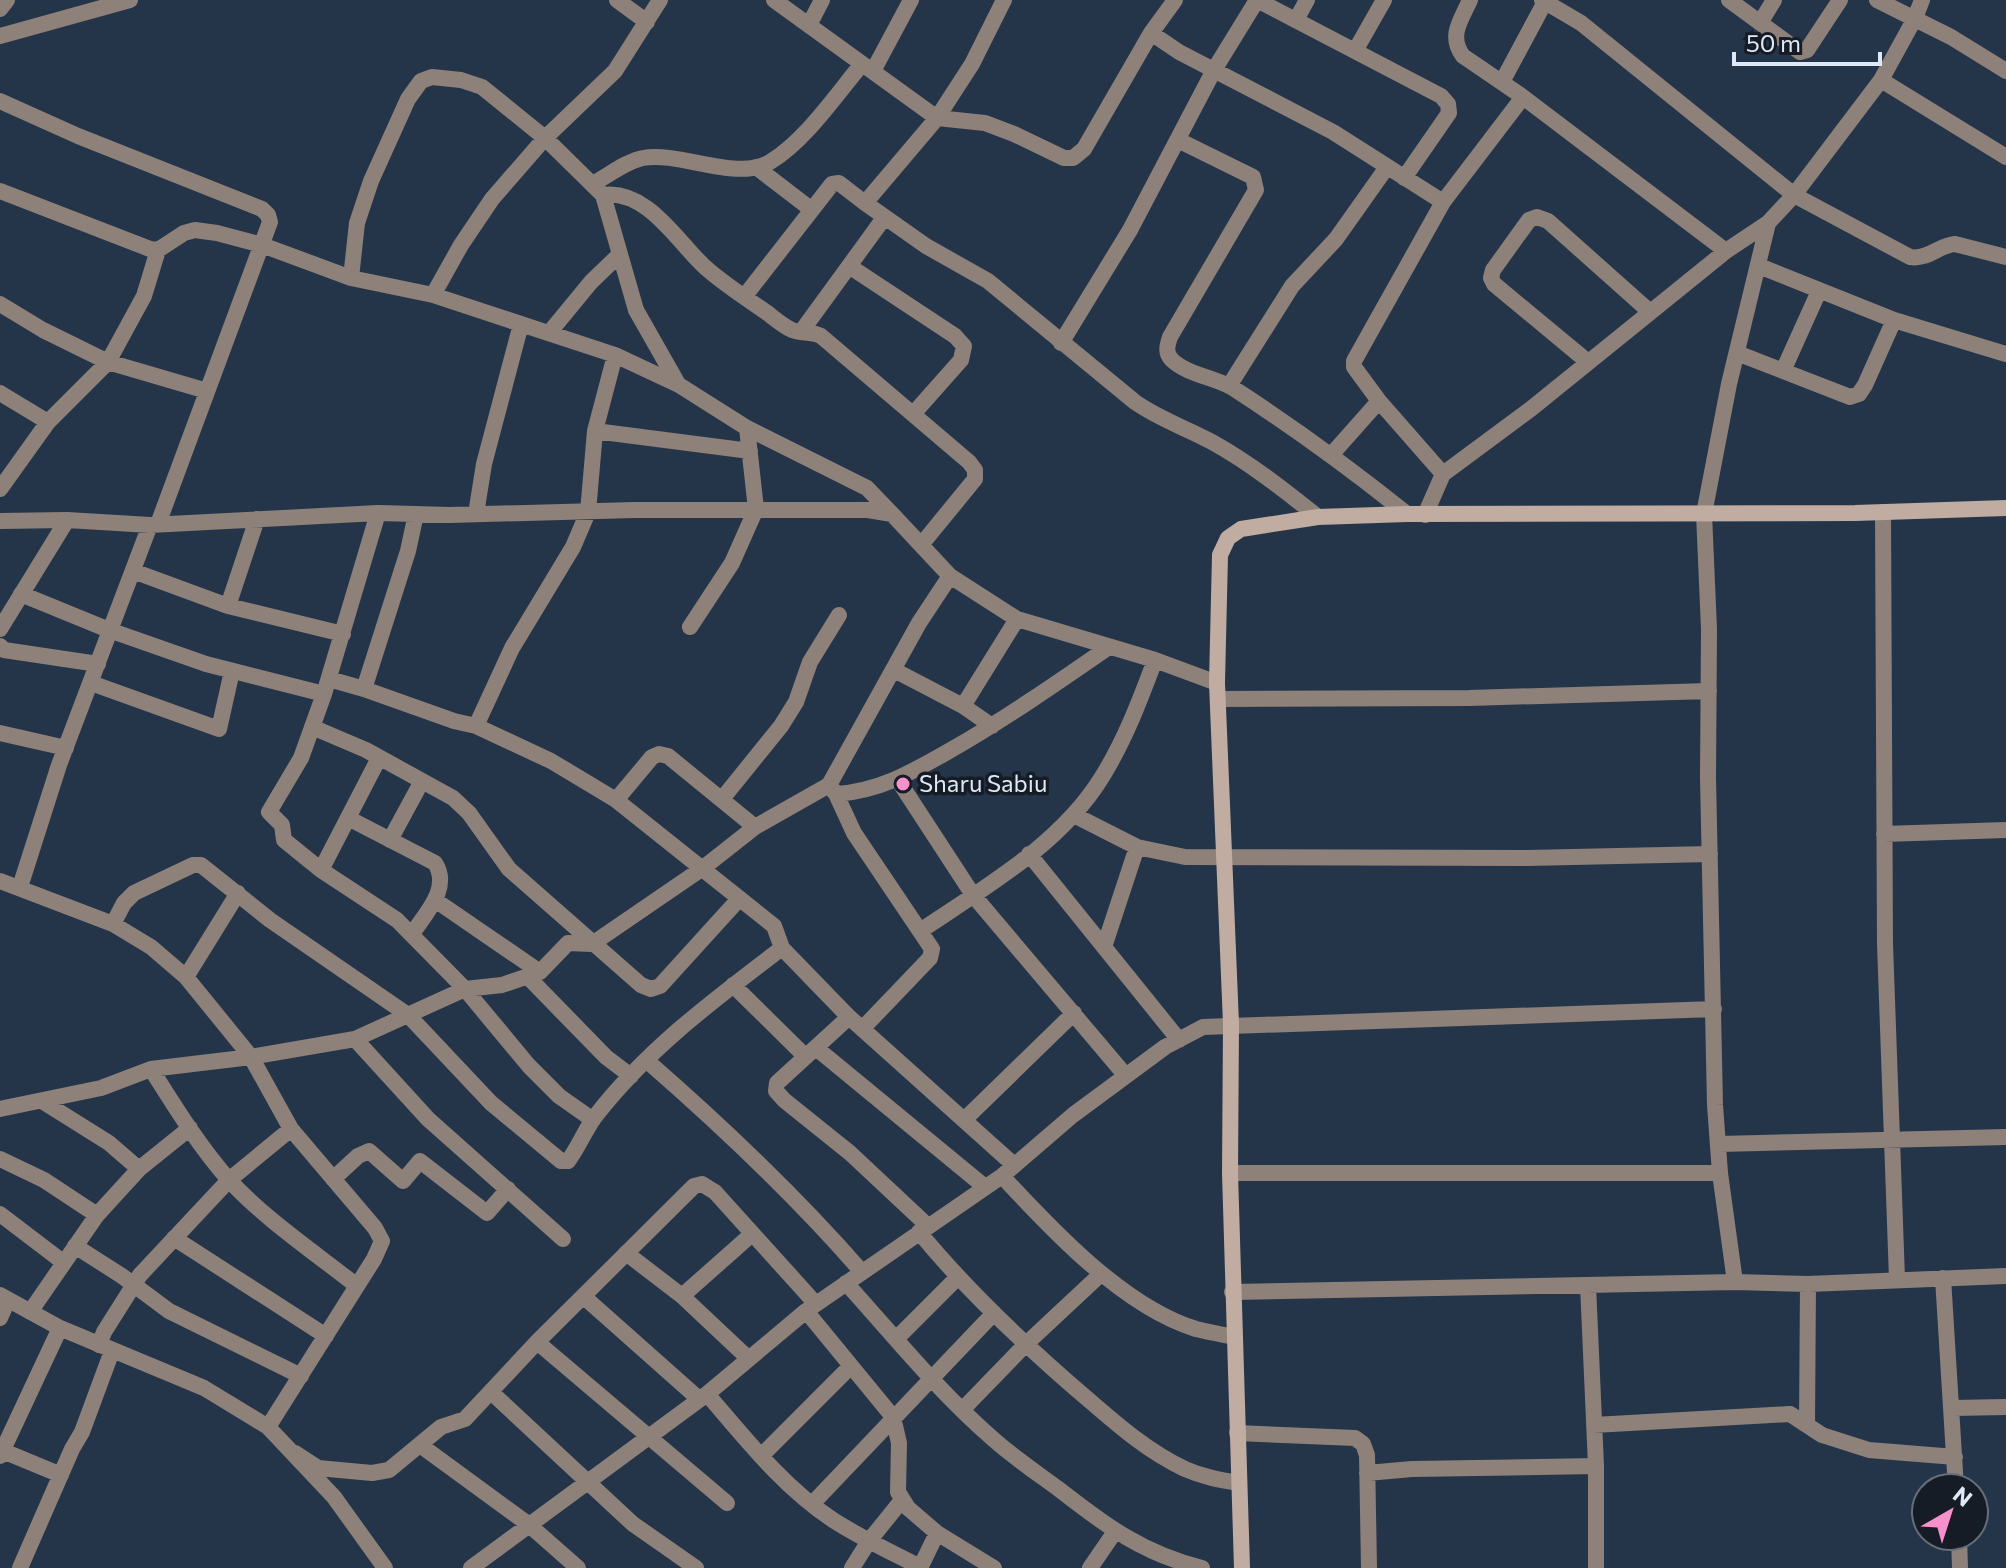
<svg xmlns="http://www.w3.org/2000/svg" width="2006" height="1568" font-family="Commissioner,sans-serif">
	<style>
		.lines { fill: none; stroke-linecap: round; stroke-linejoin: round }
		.street { stroke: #8e817a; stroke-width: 16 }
		.secondary { stroke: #c1aca1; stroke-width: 16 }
		.poi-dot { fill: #f890cb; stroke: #151c25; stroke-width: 3 }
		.labels { text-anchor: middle; stroke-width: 7; stroke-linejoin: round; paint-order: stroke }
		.poi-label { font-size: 24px; fill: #dee8f6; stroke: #151c25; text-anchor: start }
	</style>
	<rect width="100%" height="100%" fill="#253549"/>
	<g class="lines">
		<!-- street -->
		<path class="street" d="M617,0L647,22
			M774,0L937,118L985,123L1014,134L1064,158H1073L1084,149L1151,33L1179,52L1333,132L1443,202
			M1004,0L972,64L937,118L865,203L926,246L988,281L1135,402C1159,419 1186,428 1212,442C1250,463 1284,490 1318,517
			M1257,0L1441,96L1448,104L1449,113L1404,178
			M1470,0C1461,20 1448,36 1463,56L1523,97L1726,251
			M1542,0L1581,23L1794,195L1910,257C1928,260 1939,245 1955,244L2006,257
			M1729,0L1800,52L1807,50L1840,0
			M1877,0L1951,37L2006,71
			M0,9L7,0
			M1296,20L1307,0
			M1760,23L1774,0
			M809,25L822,0
			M1151,33L1175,0
			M0,36L130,0
			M1355,51L1384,0
			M873,71L911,0
			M1881,80L1915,18L1922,0
			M1502,82L1546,0
			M0,101L78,136L262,209L268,215L270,222L158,524
			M1178,140L1253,177L1256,190L1170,337C1167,346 1165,353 1172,360C1188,375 1214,377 1233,388C1293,427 1351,469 1407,514
			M756,167L812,210
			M594,183C609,175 627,161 643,158C680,151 737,182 770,162C805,141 836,95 862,64
			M0,191L150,249L158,250L184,233L195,230L217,233L262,245L351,278L433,295L615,355L679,385L747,428L867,488L892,514
			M603,195C648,189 678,243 706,268C724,284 746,298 766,312C774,318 783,326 792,330C801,334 811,331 821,336L969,462L975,470V479L921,545
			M849,266L955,336L964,346L961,360L914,413
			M1759,266L1894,320L2006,354
			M351,278L357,223L371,181L408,99L421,81L432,77L461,80L482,87L545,138L603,195L636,310L678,384
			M433,295L461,245L492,199L545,138L615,71L660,0
			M744,297L832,184L839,183L865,203
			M0,304L43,330L108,362L207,391
			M801,332L884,218
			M549,333L591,282L619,255
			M1061,343L1130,230L1214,70L1257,0
			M1737,353L1850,397L1859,394L1865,385L1894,320
			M1588,362L1494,284L1491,278L1493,270L1529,220L1537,217L1548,221L1649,311
			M1783,371L1819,291
			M1229,386L1292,286L1336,239L1387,167
			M0,393L48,422
			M595,431L750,451
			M1332,454L1379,401
			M1443,474L1379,401L1354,367V361L1443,202L1523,97
			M0,489L48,422L108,362L144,296L158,250
			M1883,512L1885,944L1897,1279
			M378,513L324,694L301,758L269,812L282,825L284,840L321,870L397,920L465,989L529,1066L559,1096L593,1120
			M476,514L484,464L521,324
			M1425,515L1443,474L1532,408L1726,251L1768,223
			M0,521L67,520L150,525L378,513L450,515L634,510H868L892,514L950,576L1017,619L1155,660L1217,683
			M133,571L228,606L343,634
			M950,576L919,623L829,785L836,794C880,791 912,772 949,751C1005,719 1057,683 1109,647
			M21,594L109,630L206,664L324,694
			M228,606L257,519
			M690,627L732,563L756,509L747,428
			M0,629L67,520
			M0,646L4,650L98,664
			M894,670L963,706L992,726
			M329,679L364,689L454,721L476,726L551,761L616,800L774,926L782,948L849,1017L1014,1165
			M91,683L219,729L232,671
			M364,689L408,551L416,514
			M1218,699L1469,698L1709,691
			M963,706L1017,619
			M476,726L512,648L573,547L588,512L595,431L615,355
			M312,727L366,750L453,798L469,813L509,869L641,985L651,989L660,986L739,899
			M0,733L66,748
			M898,780L973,895L1126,1076
			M836,794L854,833L932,949L930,958L862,1029
			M722,799L781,726L796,702L810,662L839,615
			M616,800L652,757L659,754L668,756L755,827
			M1074,815L1137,847L1185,857L1527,858L1710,854
			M348,818L435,863C451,888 426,913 412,934
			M1884,834L2006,830
			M390,840L422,781
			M1029,854L1179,1040
			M321,870L379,758
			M0,881L113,924L151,947L186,977L251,1057L291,1129L375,1228L382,1241L374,1259L268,1427
			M20,887L59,765L150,525
			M435,900L540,972
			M113,924L124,903L134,893L193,865H201L270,920L408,1015L491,1103L561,1161H568C578,1148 584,1132 594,1118C646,1050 715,999 782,948
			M920,931C984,888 1061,844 1102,777C1125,740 1140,700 1155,660
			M1104,947L1137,847
			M527,976L606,1057L631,1076
			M186,977L238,893
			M733,985L806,1057
			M849,1017L777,1083L776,1091L784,1100L850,1153L928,1226
			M355,1039L428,1119L563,1239
			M816,1048L985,1187
			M646,1060C723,1127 795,1195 862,1272
			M151,1069C175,1107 199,1146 229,1180C266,1220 314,1252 357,1286
			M42,1101L109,1143L139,1169
			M0,1109L101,1088L151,1069L251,1057L355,1039L465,989L502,985L540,972L568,943L592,944L703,868L755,827L829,785
			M964,1120L1074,1013
			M1719,1144L2006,1137
			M0,1159L44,1180L97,1215
			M1230,1173H1720
			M1002,1176C1052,1230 1124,1307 1196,1329C1208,1332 1221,1334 1233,1337
			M333,1179L358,1156L369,1151L403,1181L420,1161L487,1213L508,1189
			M0,1214L63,1262
			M919,1232C970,1294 1029,1349 1090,1401C1120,1427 1149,1452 1185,1469C1203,1477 1220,1480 1239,1483
			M174,1238L326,1336
			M75,1246L122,1276L169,1311L301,1376
			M626,1253L682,1296L749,1359
			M1943,1278L1956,1488
			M1735,1282L1808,1284L2006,1276
			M846,1283C893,1335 939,1392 992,1438C1013,1457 1037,1473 1060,1490C1106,1526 1144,1554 1202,1568
			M1588,1285L1596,1466V1568
			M1232,1292L1735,1282L1720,1173L1715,1105L1708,778L1709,629L1704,514L1729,384L1768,223L1794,195L1881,80L2006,157
			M0,1295L60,1328L204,1388L268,1427L334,1497L385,1568
			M583,1296L699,1399
			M682,1296L752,1234
			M806,1311L893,1417L899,1443L898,1492L908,1508L937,1533L994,1568
			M30,1312L97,1215L139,1169L190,1128
			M0,1318L8,1300
			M896,1339L957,1278
			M537,1342L727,1503
			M99,1345L104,1332L140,1275L229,1180L291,1129
			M491,1392L633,1524L696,1568
			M707,1394C745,1438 783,1487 833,1520C861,1538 891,1552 920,1567
			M1952,1408L2006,1407
			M963,1409L1026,1344L1101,1274
			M1807,1424L1808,1284
			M1594,1425L1790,1414L1822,1435L1869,1450L1955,1457
			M1237,1433L1355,1438L1363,1444L1367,1455L1369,1568
			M420,1445L528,1524L578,1568
			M3,1451L61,1475
			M295,1453L318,1468L372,1473L389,1470L441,1427L465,1419L537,1342L694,1186L702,1184L715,1192L816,1304
			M0,1456L60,1328
			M761,1456L851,1366
			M1367,1473L1412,1469L1596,1466
			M812,1504L994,1313
			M1959,1536L1960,1568
			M20,1568L72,1449L82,1432L112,1351
			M471,1568L707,1394L806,1311L1002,1176L1073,1115L1165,1047L1203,1027L1714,1009
			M852,1568L869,1541L902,1500
			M920,1568L937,1533
			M1090,1568L1114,1533"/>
		<!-- secondary -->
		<path class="secondary" d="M1242,1568L1230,1173L1231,1024L1217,683L1220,555L1228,538L1241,529L1318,517L1407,514L1855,513L2006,508"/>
	</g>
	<!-- markers -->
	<circle class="poi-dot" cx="903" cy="784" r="8"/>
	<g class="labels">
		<!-- poi labels -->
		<g class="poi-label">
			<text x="919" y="792">Sharu Sabiu</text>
		</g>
	</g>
	<!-- north arrow -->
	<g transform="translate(1950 1512) rotate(39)"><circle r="38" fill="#151c25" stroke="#656e79" stroke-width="2"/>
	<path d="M0-6L14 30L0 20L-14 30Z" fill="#f890cb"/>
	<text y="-12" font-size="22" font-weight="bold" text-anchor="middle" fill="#dee8f6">N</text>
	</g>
	<!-- scale -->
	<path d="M1734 52v12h146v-12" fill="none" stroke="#dee8f6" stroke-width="4"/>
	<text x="1746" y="52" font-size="24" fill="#dee8f6" stroke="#151c25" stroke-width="6" paint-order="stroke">50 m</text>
</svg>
